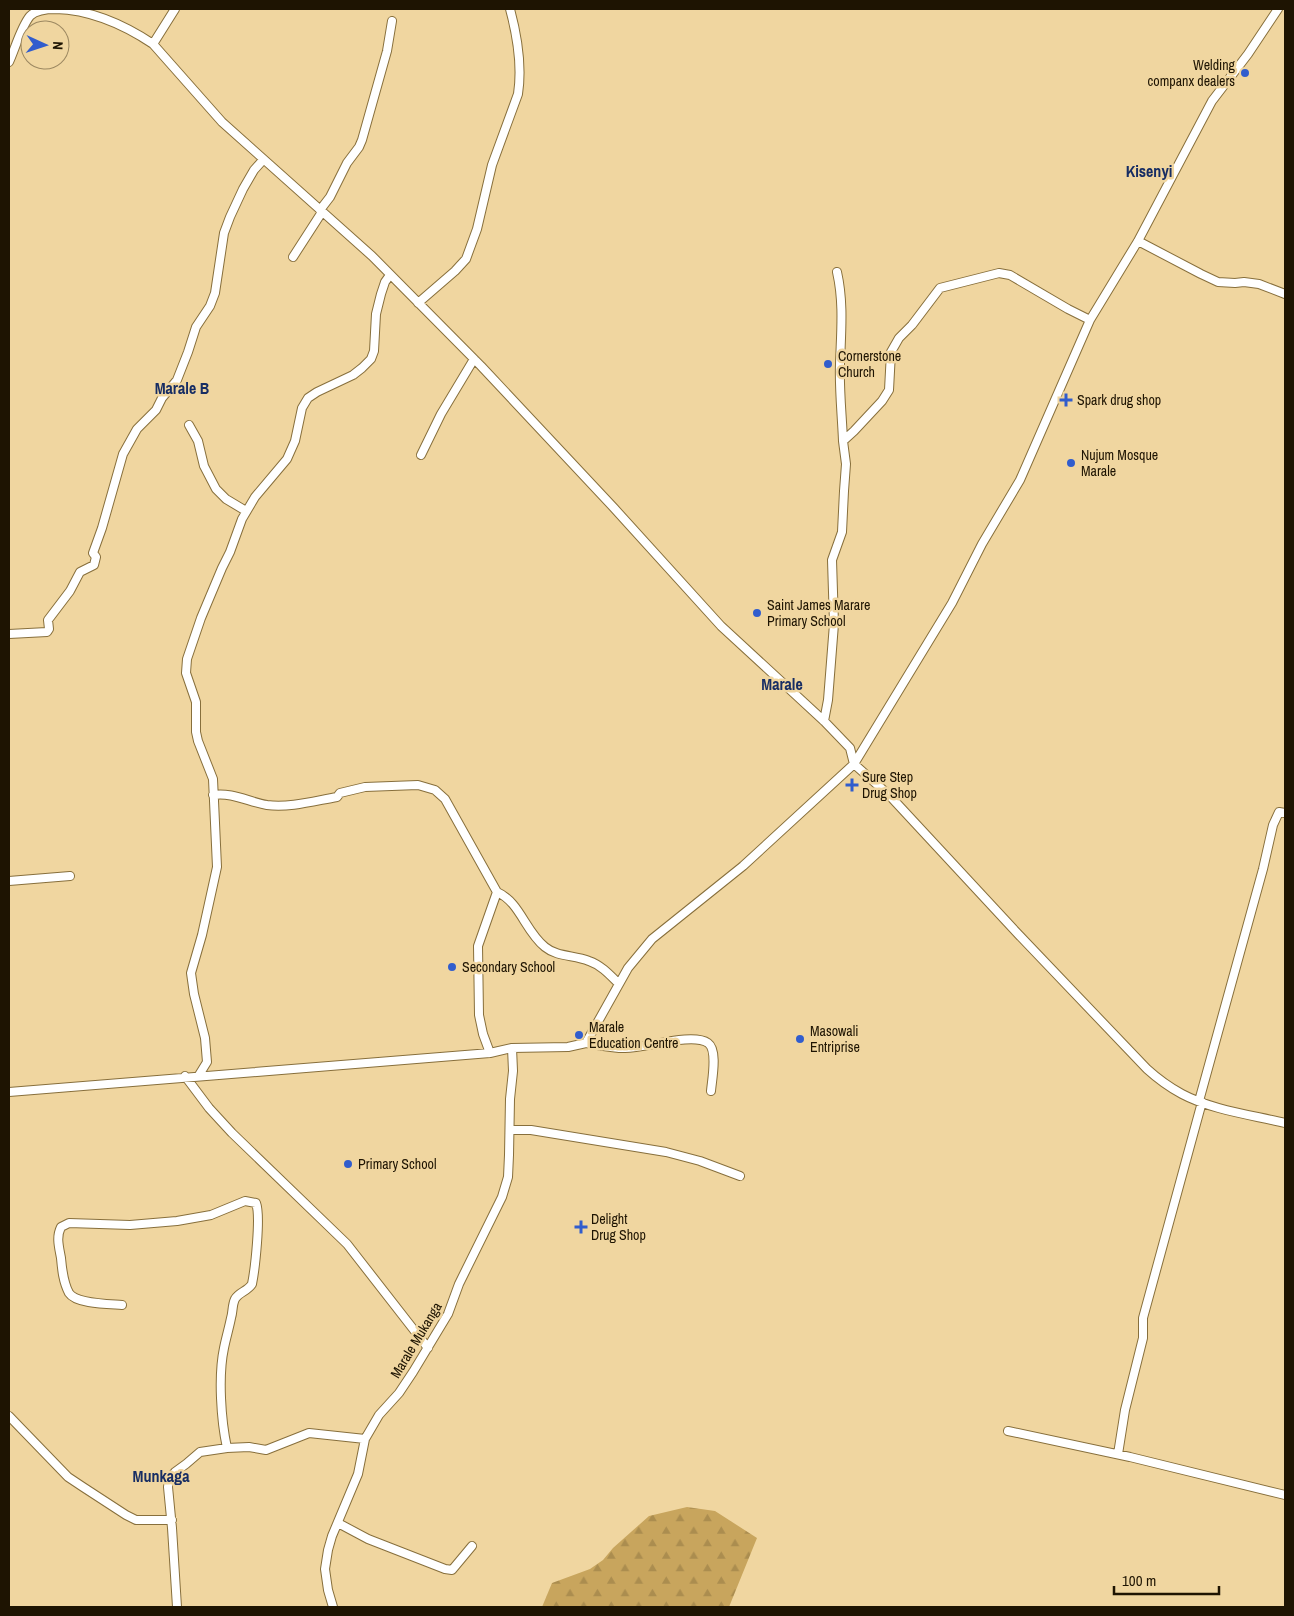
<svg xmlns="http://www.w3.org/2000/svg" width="1294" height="1616" font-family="'Archivo Narrow',sans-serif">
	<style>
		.forest { fill: url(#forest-firs) }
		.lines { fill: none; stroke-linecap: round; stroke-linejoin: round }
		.minor-casing { stroke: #876f3c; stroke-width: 10 }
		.minor { stroke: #fff; stroke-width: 8 }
		.poi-dot { fill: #315dcd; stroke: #f0d6a0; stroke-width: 2 }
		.labels { text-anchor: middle; stroke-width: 5; stroke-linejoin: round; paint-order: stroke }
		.poi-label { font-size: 14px; fill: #1e1402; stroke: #f0d6a0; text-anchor: start }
		.street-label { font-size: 14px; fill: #1e1402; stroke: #f0d6a0 }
		.quarter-label { font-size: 16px; font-weight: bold; fill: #172d63; stroke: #f0d6a0 }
	</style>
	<defs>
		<pattern id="forest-firs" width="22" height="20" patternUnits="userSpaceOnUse" patternTransform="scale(1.25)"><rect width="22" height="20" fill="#c8a55d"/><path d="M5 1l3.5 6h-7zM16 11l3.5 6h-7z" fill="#ab8d4f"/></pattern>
	</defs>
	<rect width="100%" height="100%" fill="#f0d6a0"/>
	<!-- forest -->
	<path class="forest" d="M687,1507L715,1511L757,1538L729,1607H542L552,1583L590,1569L603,1560L613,1548L649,1516Z"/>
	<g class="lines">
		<!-- minor casing -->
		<g class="minor-casing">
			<path id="minor" d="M175,9L153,44L222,122L372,256L481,366L614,508L721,626L824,721L850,748L854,764L890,796L1019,935L1147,1069C1158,1079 1169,1087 1182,1094C1212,1110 1252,1115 1285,1123
				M9,62C15,49 21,27 30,16C36,10 47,9 56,9C92,10 123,24 153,44
				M320,210L330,197L347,163L359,147L362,140L387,51L392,21
				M1138,241L1201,274L1218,282L1235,283L1244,282L1259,284L1285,294
				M293,257L322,212
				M837,272C844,303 841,332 840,364C839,389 842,415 843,441
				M418,303L455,271L466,259L477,229L492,165L518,94C522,68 517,35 510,9
				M189,425L198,441L204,466L216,489L226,499L246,511
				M421,455L441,414L474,359
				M9,634L47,632L49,629L48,620L70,591L80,572L94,565L96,557L93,553L102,528L123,454L137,429L156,410L162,398L177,380L188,352L196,327L210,306L215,293L224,233L230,217L243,189L254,170L263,160
				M824,721L828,700L834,624L832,560L842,532L844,491L846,464L843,441L854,431L882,401L889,390L891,352L899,338L912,325L940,288L999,273L1010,275L1068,309L1090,320
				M213,795C232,792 249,802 267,805C289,808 314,801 337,797L340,793L365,787L418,785L435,790L445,799L497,892L478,946L479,1015L483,1034L490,1053
				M9,881L70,876
				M497,892C520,902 525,931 545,947C557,957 574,955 589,961C601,965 610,975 619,984
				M586,1043C599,1045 612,1048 624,1048C643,1049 692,1032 708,1043C718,1050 712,1079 711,1091
				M199,1075L207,1062L205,1038L194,994L191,973L202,935L217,867L213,779L198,741L196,732V702L186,673L187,659L201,618L222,568L230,552L242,519L255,497L287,459L295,441L302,408L308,398L317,392L353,375L362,368L371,359L374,351L376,314L381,294L385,282L390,275
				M185,1076L209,1108L232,1133L347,1244L428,1348
				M9,1092L490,1053L512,1048L568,1047L586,1043L628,968L652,939L743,866L854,764L952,603L982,544L1020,480L1090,320L1138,241L1212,101L1248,54L1278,9
				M1199,1101L1263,869L1273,825L1279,812L1285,813
				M510,1130H531L666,1152L700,1161L740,1176
				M122,1305C109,1304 76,1304 69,1293C63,1282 62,1269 61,1258C59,1247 56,1237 61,1227L69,1223L130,1225L177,1221L211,1215L245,1201L256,1203C261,1216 255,1269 252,1284C248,1291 239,1292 235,1299C232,1305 233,1312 231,1318C229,1328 226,1338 224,1348C218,1376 221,1420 227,1448
				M9,1416L68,1477L83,1487L126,1515L136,1520H172
				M1008,1431L1130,1457L1285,1495
				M1118,1454L1125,1410L1143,1338V1318L1202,1102
				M338,1523L368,1539L445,1569L452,1570L472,1546
				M177,1607L172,1528L168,1487L169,1479L175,1472L186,1464L200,1452L227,1448L249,1447L266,1450L309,1433L365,1439
				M333,1607L328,1590L325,1569L328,1550L332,1536L358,1474L365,1439L379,1415L399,1393L413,1372L448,1314L459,1284L502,1197L508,1177L509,1155L510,1099L513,1071L512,1048"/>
		</g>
		<!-- minor -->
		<use href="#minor" class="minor"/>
	</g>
	<!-- markers -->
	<g class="poi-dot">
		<circle cx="1245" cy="73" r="5"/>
		<circle cx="828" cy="364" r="5"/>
		<path d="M1063.5 392.5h5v5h5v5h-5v5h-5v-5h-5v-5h5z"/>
		<circle cx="1071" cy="463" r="5"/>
		<circle cx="757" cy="613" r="5"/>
		<path d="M849.5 777.5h5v5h5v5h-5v5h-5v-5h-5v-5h5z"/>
		<circle cx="452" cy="967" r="5"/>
		<circle cx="579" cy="1035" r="5"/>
		<circle cx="800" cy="1039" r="5"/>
		<circle cx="348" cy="1164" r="5"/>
		<path d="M578.5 1219.5h5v5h5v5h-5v5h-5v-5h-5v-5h5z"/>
	</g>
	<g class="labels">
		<!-- poi labels -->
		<g class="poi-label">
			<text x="1235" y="70" text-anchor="end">Welding<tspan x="1235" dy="16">companx dealers</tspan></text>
			<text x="838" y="361">Cornerstone<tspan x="838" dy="16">Church</tspan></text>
			<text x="1077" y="405">Spark drug shop</text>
			<text x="1081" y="460">Nujum Mosque<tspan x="1081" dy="16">Marale</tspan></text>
			<text x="767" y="610">Saint James Marare<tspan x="767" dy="16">Primary School</tspan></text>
			<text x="862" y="782">Sure Step<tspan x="862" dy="16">Drug Shop</tspan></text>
			<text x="462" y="972">Secondary School</text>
			<text x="589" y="1032">Marale<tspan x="589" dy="16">Education Centre</tspan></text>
			<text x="810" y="1036">Masowali<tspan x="810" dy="16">Entriprise</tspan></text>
			<text x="358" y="1169">Primary School</text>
			<text x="591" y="1224">Delight<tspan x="591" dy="16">Drug Shop</tspan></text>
		</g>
		<!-- street labels -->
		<g class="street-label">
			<text transform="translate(416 1340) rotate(-59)" y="5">Marale Mukanga</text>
		</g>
		<!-- quarter labels -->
		<g class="quarter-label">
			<text x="1149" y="177">Kisenyi</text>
			<text x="182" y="394">Marale B</text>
			<text x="782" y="690">Marale</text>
			<text x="161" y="1482">Munkaga</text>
		</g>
	</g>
	<!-- border -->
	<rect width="1294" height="1616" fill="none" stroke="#1e1402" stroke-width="20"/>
	<!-- north arrow -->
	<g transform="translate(45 45) rotate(93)"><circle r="24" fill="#f0d6a0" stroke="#9c8861"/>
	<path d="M0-4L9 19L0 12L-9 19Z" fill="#315dcd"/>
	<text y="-8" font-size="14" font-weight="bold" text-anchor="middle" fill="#1e1402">N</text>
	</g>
	<!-- scale -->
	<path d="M1114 1586v8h105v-8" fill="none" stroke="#1e1402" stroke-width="2.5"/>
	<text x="1122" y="1586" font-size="15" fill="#1e1402" stroke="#f0d6a0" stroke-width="4" paint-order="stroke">100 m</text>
</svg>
